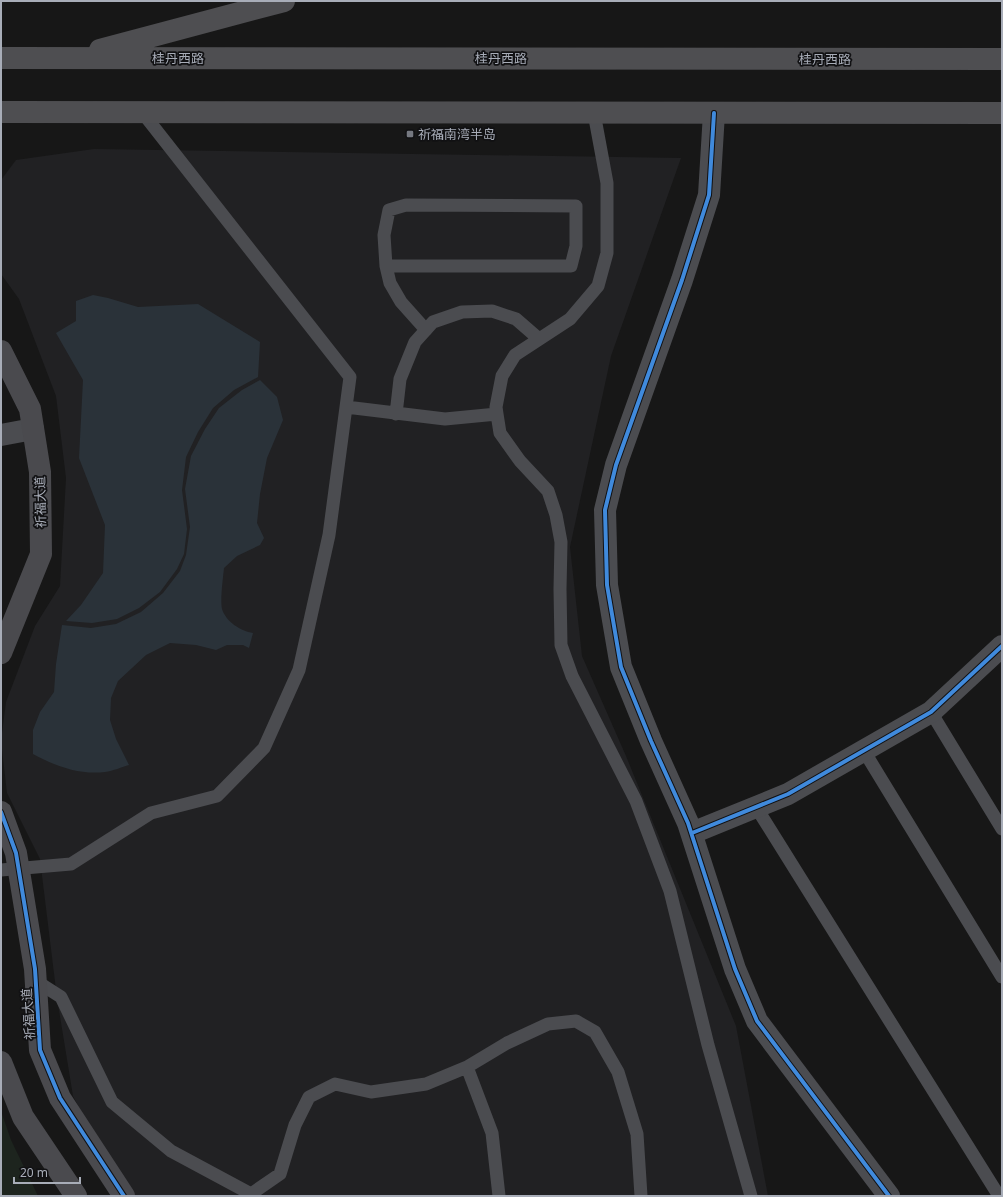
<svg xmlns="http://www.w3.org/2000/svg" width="1003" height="1197" font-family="'Noto Sans','Noto Sans SC',sans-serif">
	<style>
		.built { fill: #212123 }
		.green { fill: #1d241e }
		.water { fill: #2a3239 }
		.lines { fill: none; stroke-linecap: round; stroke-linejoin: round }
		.lane { stroke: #4b4c50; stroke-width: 13 }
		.street { stroke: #4b4c50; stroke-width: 22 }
		.secondary { stroke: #4a4a4e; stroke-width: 22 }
		.highway { stroke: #4e4e51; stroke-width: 22 }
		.cycleway-casing { stroke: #111113; stroke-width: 6 }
		.cycleway { stroke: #408adc; stroke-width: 4 }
		.poi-dot { fill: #757880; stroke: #111113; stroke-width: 1.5 }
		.labels { text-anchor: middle; stroke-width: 3.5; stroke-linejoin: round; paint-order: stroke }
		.street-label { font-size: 13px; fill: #a8adb8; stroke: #111113 }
		.poi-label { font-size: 13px; fill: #a8adb8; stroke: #111113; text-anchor: start }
	</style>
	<rect width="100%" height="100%" fill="#171717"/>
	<!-- built -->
	<path class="built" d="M94,149L681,158L611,356L570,547L582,656L626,756L736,1026L768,1196H125L73,1096L57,998L40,859L7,793L1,741L6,702L35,626L60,586L66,478L56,396L19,299L1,274V180L16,160Z"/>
	<!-- green -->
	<path class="green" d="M1,1111L11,1140L38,1196H1Z"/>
	<!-- water -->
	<path class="water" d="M93,295L108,298L138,307L198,304L260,342L258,377L234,390L213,408L198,432L186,457L182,490L187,529L184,554L177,569L160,592L139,608L117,619L92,623L66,621L81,605L103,573L105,525L79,458L83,380L56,333L76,321V301Z
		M260,380L277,397L283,420L267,458L260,494L257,523L264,538L260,545L237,556L224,568C223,578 220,600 222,609C226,622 241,631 253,633L249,648L243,645H227L216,650L196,645L170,643L146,655L118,681L111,698L110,720L116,739L129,765C122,767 113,771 105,772C79,775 55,766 33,754V730L40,712L54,692L56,664L62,625L91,628L116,624L141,612L163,593L180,571L186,555L190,527L185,489L191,456L205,429L219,408L242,390Z"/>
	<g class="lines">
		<!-- lane -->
		<path class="lane" d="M594,113L607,183V253L598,286L570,319L515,355L502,376L496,407L497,414L500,433L520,461L548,491L556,515L561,542L560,589L561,645L572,676L636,801L670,891L708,1045L751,1196
			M386,266H571L576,246V206L406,205L389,210L384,235L386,266L390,283L401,302L426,330
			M346,407L445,419L497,414
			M396,414L400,379L415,342L433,322L462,312L492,311L516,319L539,339
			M931,712L1002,829
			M864,751L1002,977
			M756,807L999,1196
			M1,870L71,864L151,813L217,796L264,748L299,670L329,535L350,377L142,112
			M36,981L61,997L112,1102L171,1151L251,1194L280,1174L295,1125L309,1097L335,1084L371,1092L426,1084L467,1067L507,1043L548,1024L576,1021L595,1032L618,1072L637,1134L641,1196
			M467,1067L492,1133L499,1196"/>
		<!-- street -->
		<path class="street" d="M714,113L709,195L682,280L616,465L605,510L607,585L621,667L651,741L688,823L735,969L757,1021L889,1196
			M1,435L33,429
			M692,833L788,794L931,712L1002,646"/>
		<!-- secondary -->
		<path class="secondary" d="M1,351L30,409L40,472L41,554L1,653
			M1,812L16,853L35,969L40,1050L60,1098L124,1196
			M1,1062L23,1117L76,1196"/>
		<!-- highway -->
		<path class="highway" d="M100,50L284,1
			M1,58L1002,59
			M1,112L1002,113"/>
		<!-- cycleway casing -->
		<g class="cycleway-casing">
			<path id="cycleway" d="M714,113L709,195L682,280L616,465L605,510L607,585L621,667L651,741L688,823L735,969L757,1021L889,1196
				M1,812L16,853L35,969L40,1050L60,1098L124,1196
				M692,833L788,794L931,712L1002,646"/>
		</g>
		<!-- cycleway -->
		<use href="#cycleway" class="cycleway"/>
	</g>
	<!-- markers -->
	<rect class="poi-dot" x="406" y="130" width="8" height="8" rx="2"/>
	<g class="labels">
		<!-- street labels -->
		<g class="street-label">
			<text x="178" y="63">桂丹西路</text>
			<text x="501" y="63">桂丹西路</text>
			<text x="825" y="64">桂丹西路</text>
			<text transform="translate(40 502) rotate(-91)" y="5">祈福大道</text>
			<text transform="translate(28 1014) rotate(-94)" y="5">祈福大道</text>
		</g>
		<!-- poi labels -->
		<g class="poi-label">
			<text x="418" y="139">祈福南湾半岛</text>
		</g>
	</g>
	<!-- border -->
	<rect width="1003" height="1197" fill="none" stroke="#a8adb8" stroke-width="4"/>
	<!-- scale -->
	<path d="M14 1177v6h66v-6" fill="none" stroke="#a8adb8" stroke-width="2"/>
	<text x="20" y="1177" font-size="12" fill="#a8adb8" stroke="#111113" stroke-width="3" paint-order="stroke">20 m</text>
</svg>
